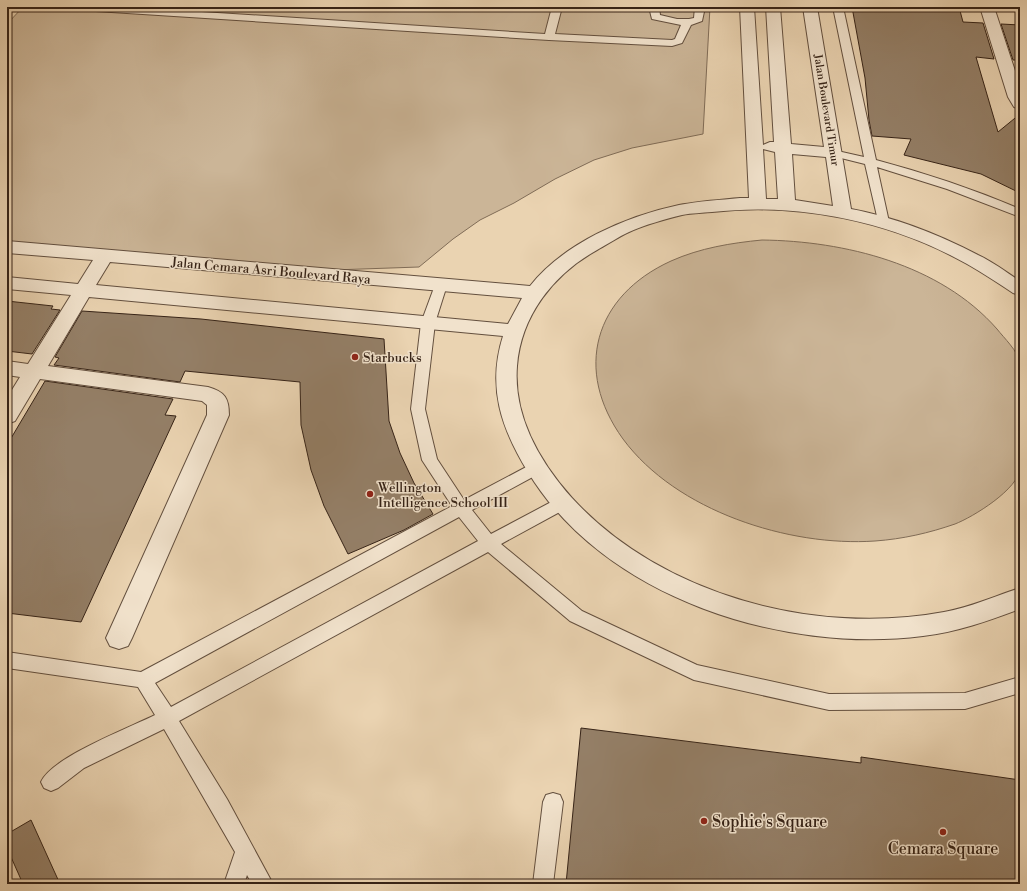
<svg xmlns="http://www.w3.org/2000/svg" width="1027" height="891" font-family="'Libre Bodoni',serif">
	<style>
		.green { fill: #cbb597; stroke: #806c57 }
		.building { fill: #947f67; stroke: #362317 }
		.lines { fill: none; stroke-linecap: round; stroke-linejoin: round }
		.lane-casing { stroke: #634f3e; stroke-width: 2 }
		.street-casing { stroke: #634f3e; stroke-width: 2 }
		.lane { fill: #f1e2cc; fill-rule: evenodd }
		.street { fill: #f1e2cc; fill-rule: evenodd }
		.poi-dot { fill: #8f2418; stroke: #f1e2cc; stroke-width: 1.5 }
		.labels { text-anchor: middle; stroke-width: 3; stroke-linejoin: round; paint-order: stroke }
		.far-street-label { font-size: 11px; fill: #362317; stroke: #f1e2cc }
		.street-label { font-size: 13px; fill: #362317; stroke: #f1e2cc }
		.poi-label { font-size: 13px; fill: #362317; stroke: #f1e2cc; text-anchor: start }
		.near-poi-label { font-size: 16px; fill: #362317; stroke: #f1e2cc; text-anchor: start }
	</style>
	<rect width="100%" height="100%" fill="#ead3b1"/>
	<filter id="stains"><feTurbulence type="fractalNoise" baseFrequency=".005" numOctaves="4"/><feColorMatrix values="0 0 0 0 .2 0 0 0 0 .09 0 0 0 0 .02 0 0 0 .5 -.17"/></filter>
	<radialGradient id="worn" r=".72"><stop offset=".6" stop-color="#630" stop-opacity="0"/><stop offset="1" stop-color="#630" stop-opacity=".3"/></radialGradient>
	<!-- green -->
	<path class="green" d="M23,7H710L703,134L632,148L594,160L555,179L514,203L480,220L453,239L419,267L333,270L7,244V24Z
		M762,240C844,241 940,264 997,329C1004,338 1018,351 1020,363C1022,373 1020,387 1020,398C1020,421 1022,445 1020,468C1019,489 973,517 955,524C929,533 903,539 875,541C789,547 676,511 623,439C573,370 594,296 671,261C700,248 731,243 762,240Z"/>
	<!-- building -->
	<path class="building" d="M852,7H959L963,22L983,23L994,59L976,57L998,132L1020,114V193L981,174L904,155L911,139L872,136L869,120L865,78Z
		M1001,24L1020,25V60H1013Z
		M7,301L53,306L51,309L60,310L32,354L7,351Z
		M82,311L201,319L384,339L389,421L400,453L414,483L433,514L404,530L348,554L324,506L311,470L301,425L300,382L185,371L180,382L54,365L59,358L55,357Z
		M45,381L173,399L165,415L176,416L81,622L7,613V445Z
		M581,728L861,763V757L1020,780V884H566Z
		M31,820L60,884H23L7,848V834Z"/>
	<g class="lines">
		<!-- lane casing -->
		<g class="lane-casing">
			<path id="lane" d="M75,7H124L545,34L552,7H562L555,34L672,40L675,39L681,25L652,19L649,7H659L660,15L677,19H689L694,18L695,7H705L702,21L691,25L682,43L672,46L549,40L80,10Z
				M833,7H843L876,160C925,173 973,189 1020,209V217L947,189L877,167L889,222L887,225H879L865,164L829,155L827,153L829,151L833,150L864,157Z
				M441,281L446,282L447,285L435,323L425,409L437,459L464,500L530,465L535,463L540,465L543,469L540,473L472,510L491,534L555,500L561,498L567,500L569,504L567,508L501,544L582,611L697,665L829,694L965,693L1020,677V693L965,709L829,710L694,680L570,621L488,552L179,721L227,799L273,884H252L247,875L244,884H224L235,852L164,729L84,768L58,788L51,791L44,788L41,782C52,757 129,728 155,715L138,687L7,668V652L141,672L452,506L422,460L411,409L421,323L435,285L436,282ZM459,517L478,541L171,707L155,683Z
				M553,793L560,795L563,802L553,884H533L543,802L546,795Z"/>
		</g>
		<!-- street casing -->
		<g class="street-casing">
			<path id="street" d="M740,7H754L763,145L770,142H774L766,7H780L791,144L824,147L803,7H817L851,209C894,217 940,235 978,255C993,262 1006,272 1020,281V295L1013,293C998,283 983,273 967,264C891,221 798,202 712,212C702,213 692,213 682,215C666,219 644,225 629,232C618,237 608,244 597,250C554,274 521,315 517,366C513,416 540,462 572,498C662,596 816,636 944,612C971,607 995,596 1020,588V609C988,621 957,632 923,636C783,654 604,598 528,472C501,428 487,387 503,336L89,297L48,366L208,387C225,392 229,398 229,415L132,638L128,646L119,649L110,646L106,638L207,415V405L202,401L40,379L15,421L7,424V398L20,377L7,375V361L28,364L71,295L7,289V277L78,284L93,260L7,253V241L530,286C564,243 627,216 679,205C699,201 720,200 740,198H749ZM763,149L775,152L778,199H766ZM792,154L826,157L833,206L795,200ZM110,262L522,298L508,324L96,285Z
				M980,7H994L1020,86V109L1014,107L1008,97Z"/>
		</g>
		<!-- lane -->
		<use href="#lane" class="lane"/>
		<!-- street -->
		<use href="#street" class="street"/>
	</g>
	<!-- markers -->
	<g class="poi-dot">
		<circle cx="355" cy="357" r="4"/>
		<circle cx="370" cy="494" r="4"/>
		<circle cx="704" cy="821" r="4"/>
		<circle cx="943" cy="832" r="4"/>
	</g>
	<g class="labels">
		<!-- far-street labels -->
		<g class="far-street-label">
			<text transform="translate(827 110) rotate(81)" y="4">Jalan Boulevard Timur</text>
		</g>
		<!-- street labels -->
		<g class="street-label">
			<text transform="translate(271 270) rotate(5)" y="5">Jalan Cemara Asri Boulevard Raya</text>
		</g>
		<!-- poi labels -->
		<g class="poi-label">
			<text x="363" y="362">Starbucks</text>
			<text x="378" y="492">Wellington<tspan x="378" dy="15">Intelligence School III</tspan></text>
		</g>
		<!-- near-poi labels -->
		<g class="near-poi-label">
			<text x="712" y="827">Sophie's Square</text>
			<text x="943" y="854" text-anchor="middle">Cemara Square</text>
		</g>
	</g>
	<!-- margin -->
	<rect width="1027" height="891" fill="none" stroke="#ead3b1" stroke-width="24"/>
	<rect x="8" y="8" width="1011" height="875" fill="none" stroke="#362317" stroke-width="2"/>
	<rect x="12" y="12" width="1003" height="867" fill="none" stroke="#362317"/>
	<rect width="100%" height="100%" filter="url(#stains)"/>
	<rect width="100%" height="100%" fill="url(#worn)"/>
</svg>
